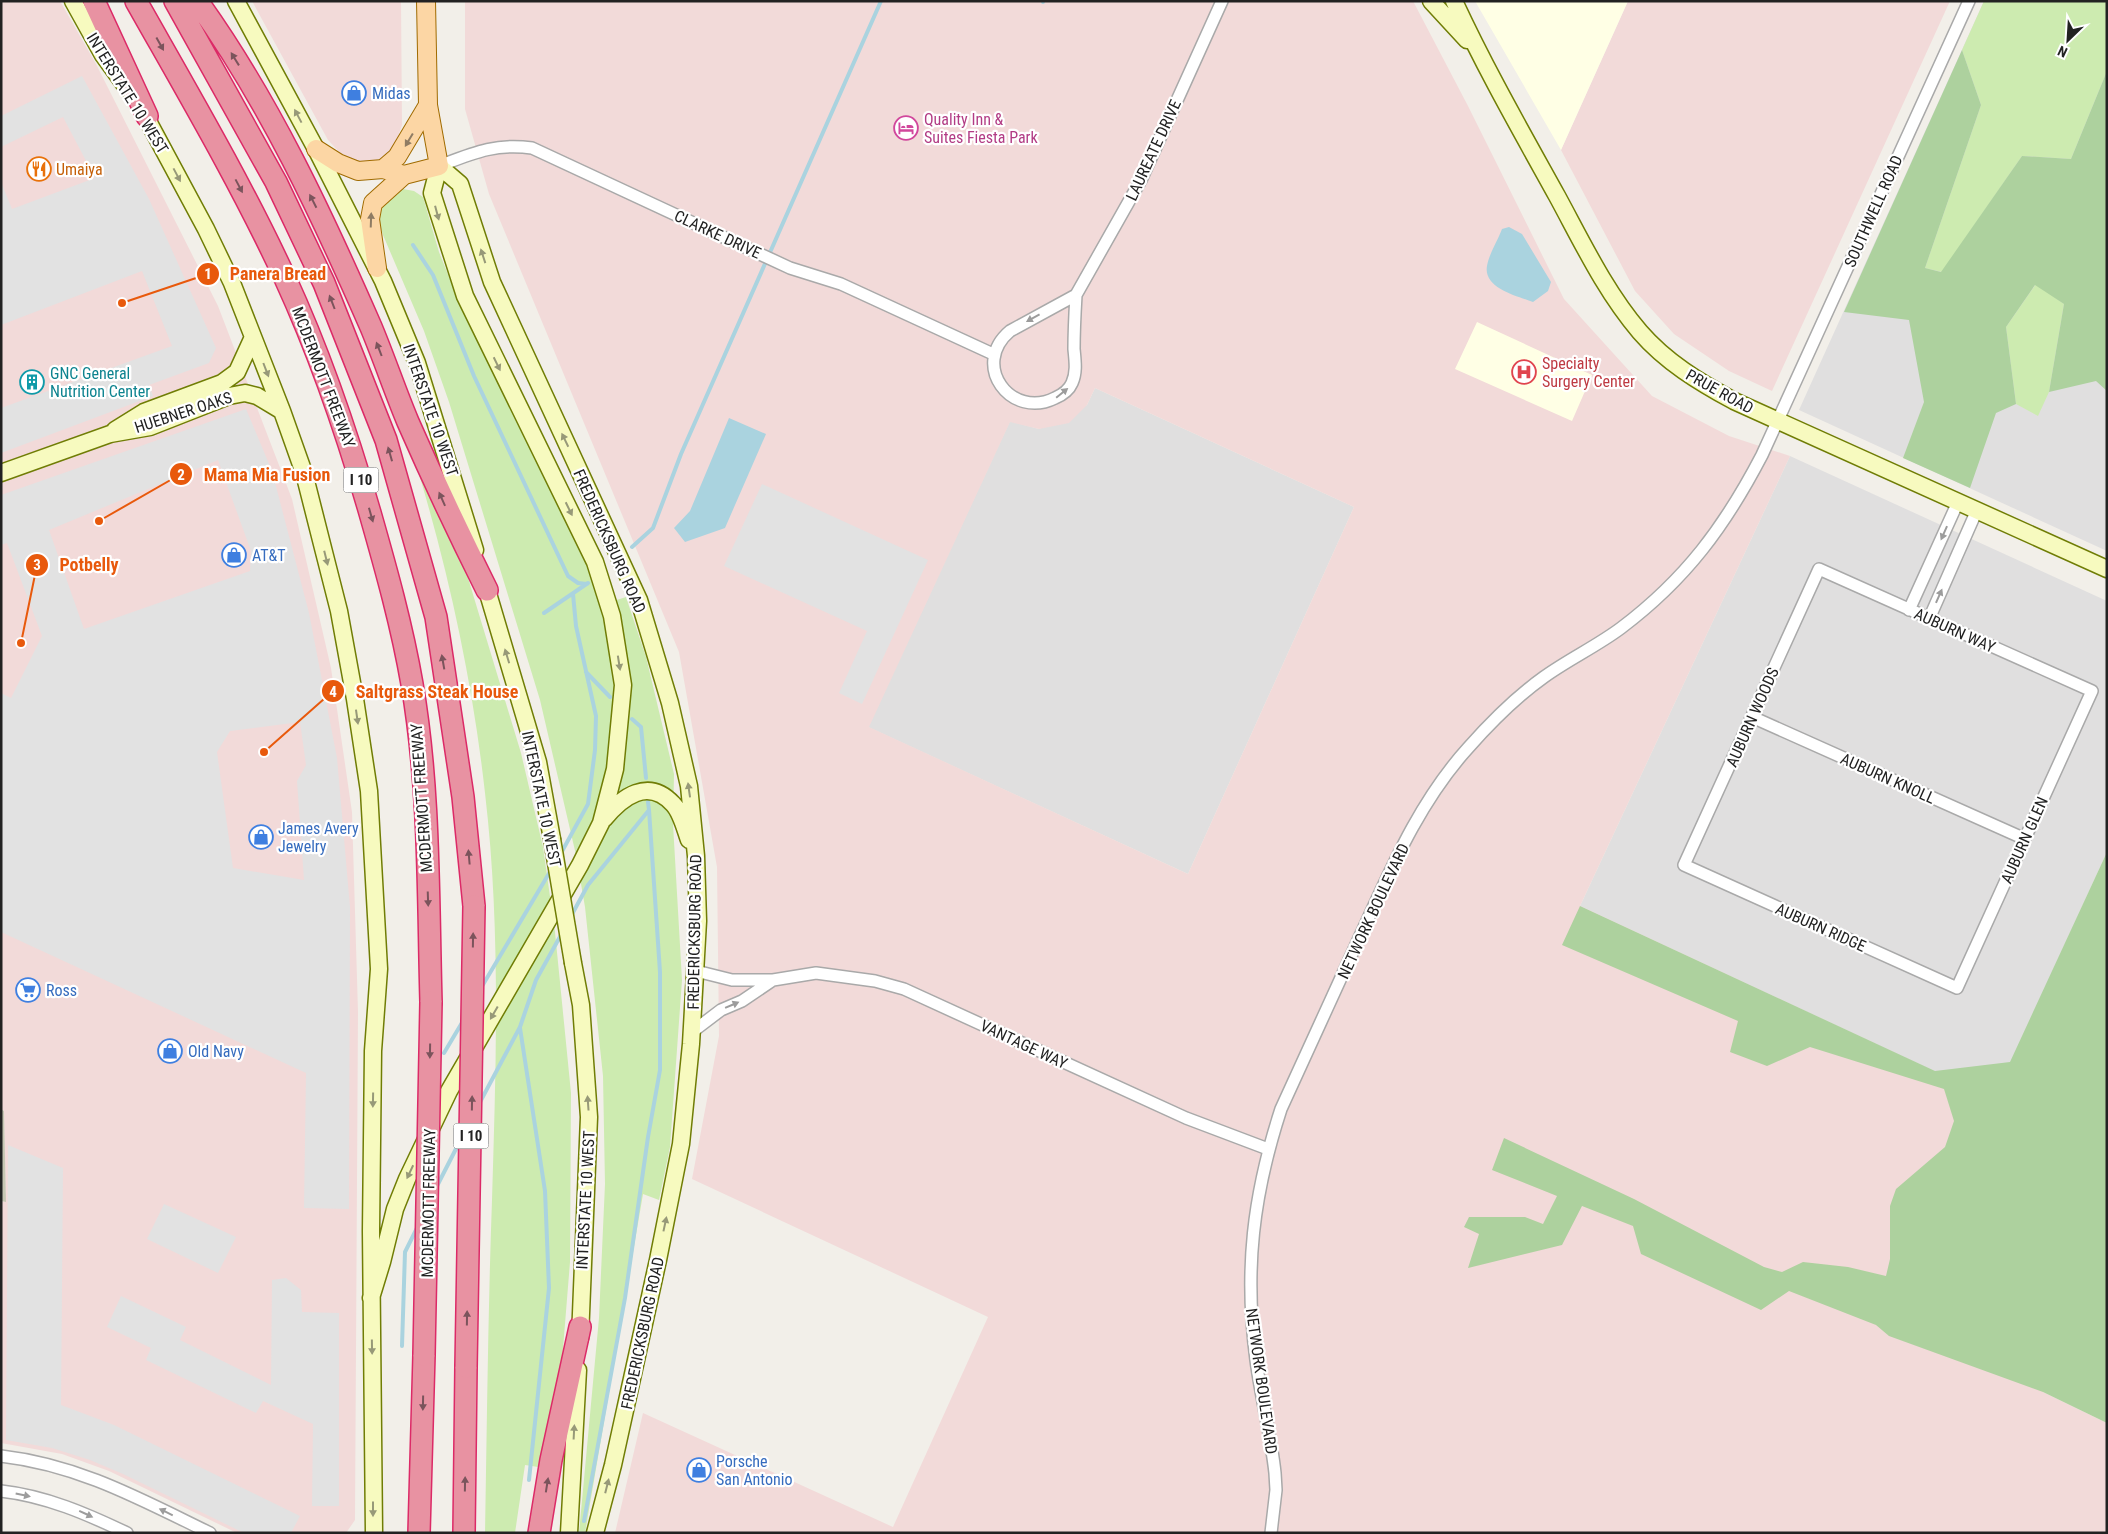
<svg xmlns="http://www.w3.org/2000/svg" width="2108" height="1534" font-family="'Roboto Condensed',sans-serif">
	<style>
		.residential { fill: #e0dfdf }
		.commercial { fill: #f2dad9; fill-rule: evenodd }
		.education { fill: #ffffe5 }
		.construction { fill: #c7c7b4 }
		.grass { fill: #cdebb0 }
		.forest { fill: #add19e }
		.parking { fill: #e2e2e2; fill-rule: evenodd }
		.water { fill: #aad3df }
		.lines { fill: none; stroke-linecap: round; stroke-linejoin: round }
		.stream { stroke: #aad3df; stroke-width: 4 }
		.street-casing { stroke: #a9a9a9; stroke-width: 14 }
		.secondary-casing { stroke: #707d05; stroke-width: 19 }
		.primary-casing { stroke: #a06b00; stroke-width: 20 }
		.highway-casing { stroke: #dc2a67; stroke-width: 24 }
		.street { stroke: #fff; stroke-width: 11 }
		.secondary { stroke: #f7fabf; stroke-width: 16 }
		.primary { stroke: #fcd6a4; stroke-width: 18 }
		.highway { stroke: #e892a2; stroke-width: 21 }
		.secondary-bridge-casing { stroke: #707d05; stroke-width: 19; stroke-linecap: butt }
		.highway-bridge-casing { stroke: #dc2a67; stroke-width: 24; stroke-linecap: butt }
		.secondary-bridge { stroke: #f7fabf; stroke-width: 16 }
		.highway-bridge { stroke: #e892a2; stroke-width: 21 }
		.oneway { fill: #7b545c }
		.oneway2 { fill: #979978 }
		.oneway3 { fill: #8f7c63 }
		.oneway4 { fill: #9c9c9c }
		.labels { text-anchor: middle; stroke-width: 4.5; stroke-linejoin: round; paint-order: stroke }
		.shield { fill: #fff; stroke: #646464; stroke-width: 1 }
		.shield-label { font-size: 15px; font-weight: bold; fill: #222 }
		.street-label { font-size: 16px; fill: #222; stroke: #fff }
		.shop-label { font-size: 16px; fill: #366cbe; stroke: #fff; text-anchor: start }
		.hotel-label { font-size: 16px; fill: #b23c85; stroke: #fff; text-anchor: start }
		.food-label { font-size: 16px; fill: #c56008; stroke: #fff; text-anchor: start }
		.health-label { font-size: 16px; fill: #be3a42; stroke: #fff; text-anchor: start }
		.culture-label { font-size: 16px; fill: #0d838f; stroke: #fff; text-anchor: start }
		.leader { fill: none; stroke: #e8590c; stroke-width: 2 }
		.callout-dot { fill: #e8590c; stroke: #fff; stroke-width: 2 }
		.mark-label { font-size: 15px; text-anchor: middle; font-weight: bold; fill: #fff }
		.callout-label { font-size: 18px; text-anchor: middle; font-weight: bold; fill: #e8590c; stroke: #fff; stroke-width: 4.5; stroke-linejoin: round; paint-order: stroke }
	</style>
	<rect width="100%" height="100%" fill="#f2efe9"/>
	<!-- residential -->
	<path class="residential" d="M1984,1H2107V551L1799,410Z
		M1095,388L1354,507L1188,874L868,727L1010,421L1039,429L1087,405Z
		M1790,456L2107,601V852L1994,1099L1580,906Z"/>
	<!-- commercial -->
	<path class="commercial" d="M1,1H60L96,64L218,306L292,499L331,668L352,812L358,1012L355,1520L346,1533H237L109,1471L62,1454L1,1443V1201L6,1202L4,1111L1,1109Z
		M252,1H401L402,125L395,145L384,158L369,162L353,160L341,154L328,140Z
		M465,1H1413L1468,106L1564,299L1652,396L1729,436L1790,456L1580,906L1994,1099L2043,1392L2107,1423V1533H615L643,1413L893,1527L988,1317L692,1179L719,1036L717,867L679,652L489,194L465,109ZM1095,388L1354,507L1188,874L869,727L1010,422L1039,429L1069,423L1087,405Z
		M1628,1H1950L1772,391L1729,371L1674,334L1635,291L1561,150Z"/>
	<!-- education -->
	<path class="education" d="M1475,1H1628L1561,150Z
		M1477,322L1592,375L1572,421L1455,369Z"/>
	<!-- construction -->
	<path class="construction" d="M1,1109L4,1111L6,1202L1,1201Z"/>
	<!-- grass -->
	<path class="grass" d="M1984,1H2107V71L2071,159L2022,156L1942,272L1925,268L1981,105L1962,50Z
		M403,189L414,191L423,197L439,252L453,287L506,399L554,492L604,604L626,597L646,657L674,774L673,824L682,980L670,1147L659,1200L643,1194L585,1533H579L599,1318L605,1184L603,1076L585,907L576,855L540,700L449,402L424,331L383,235L377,216L381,203Z
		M2036,284L2064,304L2049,392L2038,416L2016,404L2006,327Z
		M419,474H425L465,568L521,753L543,847L555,932L571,1093L570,1262L562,1361L545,1468L525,1465L515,1533H485C487,1422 488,1311 492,1200C496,1065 501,928 485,793C473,685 450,578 419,474Z"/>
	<!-- forest -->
	<path class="forest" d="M1962,50L1981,105L1925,268L1941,272L2022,156L2071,159L2107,71V391L2096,381L2049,392L2064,304L2035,285L2006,327L2016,404L1996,413L1970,488L1903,458L1924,402L1909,320L1844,312Z
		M2107,852V1423L2043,1392L1889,1336L1876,1325L1789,1291L1761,1310L1641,1254L1633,1226L1582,1206L1562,1245L1468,1268L1479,1234L1464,1227L1469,1217H1525L1543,1224L1557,1196L1492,1170L1504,1138L1634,1199L1764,1267L1782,1272L1803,1262L1848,1267L1886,1276L1890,1259V1206L1896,1189L1945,1147L1954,1121L1944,1089L1810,1047L1767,1066L1730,1052L1738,1021L1562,945L1580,906L1935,1071L2010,1062Z"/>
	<!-- parking -->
	<path class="parking" d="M82,76L149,199L216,348L209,363L149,385L153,396L1,453V408L172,346L142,271L1,325V182L12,209L95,178L63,117L1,147V116Z
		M246,409L272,471L309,613L337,758L350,907L349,1209L304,1208L306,1073L1,932V693L11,698L42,636L7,543L1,545V495ZM218,460L251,551L250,571L84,629L49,530ZM300,722L306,765L297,781L304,880L233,868L217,752L230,731Z
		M762,484L928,560L862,704L839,693L867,631L724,566Z
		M8,1145L63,1168L61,1405L114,1425L300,1516L291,1533H244L123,1474L90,1460L52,1448L6,1440Z
		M164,1204L236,1237L218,1273L147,1239Z
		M286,1278L301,1290L302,1312L339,1313V1506H312L313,1424L263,1401L256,1413L146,1360L151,1348L107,1327L121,1296L186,1327L180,1340L271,1385L272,1280Z"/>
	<!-- water -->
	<path class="water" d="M1509,227L1522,234L1551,282L1548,291L1533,302C1517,296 1483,288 1487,266C1489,254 1498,240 1502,229Z
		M729,418L766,434L725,528L685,542L674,528L690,511Z"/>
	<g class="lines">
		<!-- stream -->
		<path class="stream" d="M1043,1V2
			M413,245L433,275L474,376L568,576L578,583L587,584
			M632,547L653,528L681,454L881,1
			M544,613L588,583
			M586,672L610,697
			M632,719L641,727L646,778
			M560,855L588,804L595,750L596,716L576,626L573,594
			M570,918L588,885L649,810L648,802
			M481,988L551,870
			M520,1028L545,1191L549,1288L529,1480
			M444,1053L463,1021
			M479,1104L520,1027L536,980L562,933
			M436,1188L461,1139
			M402,1346L405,1252L418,1226
			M584,1521L625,1298L648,1137L660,1070V972L649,810"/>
		<!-- street casing -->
		<g class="street-casing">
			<path id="street" d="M439,166C473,153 495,143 532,148L790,268L841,284L993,354
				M1076,295C1075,312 1074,331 1074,349C1075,360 1077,372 1072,383C1069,390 1062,395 1055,398C1011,420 970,365 1010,331L1076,295L1141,180L1222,1
				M1819,569L2092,691L1957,988L1684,865Z
				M1909,610L1958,502
				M1929,619L1977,510
				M1752,717L2025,839
				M696,971L732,980H773L816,973L875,981L904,989L1186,1118L1268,1149
				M692,1032L721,1010L742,1001L773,980
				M1,1456C79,1465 140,1499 210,1533
				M1,1491C46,1496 87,1514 127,1533
				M1271,1533L1276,1490L1275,1473C1271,1435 1261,1398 1256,1360C1244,1270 1253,1195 1281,1109C1308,1051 1334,992 1361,934C1391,869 1419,802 1468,748C1491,722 1516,697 1544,677C1569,659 1597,646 1621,628C1686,579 1725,526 1762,455L1969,1"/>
		</g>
		<!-- secondary casing -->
		<g class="secondary-casing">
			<path id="secondary" d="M73,1L103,55L127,88
				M236,1L316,149L383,281L417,363L475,550
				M1431,1L1467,40
				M1454,1C1485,68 1521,131 1557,196C1582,242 1605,291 1640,332C1666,362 1699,382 1734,401L2107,569
				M141,108L206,229L232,283L282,411L304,473L324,552L339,611L355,699L369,791L379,969L373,1051L371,1231L374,1533
				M115,430L144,412L222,383L237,372L253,337
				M1,473L110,434L150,427L229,396L245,393L257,396L282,411
				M484,580L538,762L552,839
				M604,819C622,797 648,777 673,804C681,812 685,829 689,840
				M573,963L581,1005L589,1117L580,1338
				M371,1298L382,1262L395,1209L407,1179L449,1091L580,865L601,823L615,769L623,685L612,616L595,562L465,296L432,193L439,166L460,184L492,282L639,600L670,703L689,786L696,856L698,921L691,1044L681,1144L658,1260L613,1465L595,1533
				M569,1533L578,1370"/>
		</g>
		<!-- primary casing -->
		<g class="primary-casing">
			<path id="primary" d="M316,149L338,163L358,171L383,169L404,175L439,166L428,105L426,1
				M383,169L397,157L428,105
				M377,268L370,219L373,203L404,175"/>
		</g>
		<!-- highway casing -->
		<g class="highway-casing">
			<path id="highway" d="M94,1L147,116
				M136,1C188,93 241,183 285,278C320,354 347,433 370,513C386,569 402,626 412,684C430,788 428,897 431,1002
				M175,1L276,182L324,283L386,440L436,617L463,797L474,906
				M197,1C269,101 322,215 371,327C384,358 395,391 408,422C433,479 459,534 487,590
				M419,1533L424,1355
				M464,1533L466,1367
				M539,1533L551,1460L580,1327"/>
		</g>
		<!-- street -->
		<use href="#street" class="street"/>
		<!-- secondary -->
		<use href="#secondary" class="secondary"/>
		<!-- primary -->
		<use href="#primary" class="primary"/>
		<!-- highway -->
		<use href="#highway" class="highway"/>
		<!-- secondary-bridge casing -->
		<g class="secondary-bridge-casing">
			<path id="secondary-bridge" d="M552,839L573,963"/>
		</g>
		<!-- highway-bridge casing -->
		<g class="highway-bridge-casing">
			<path id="highway-bridge" d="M424,1355L431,1002
				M466,1367L474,906"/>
		</g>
		<!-- secondary-bridge -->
		<use href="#secondary-bridge" class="secondary-bridge"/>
		<!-- highway-bridge -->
		<use href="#highway-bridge" class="highway-bridge"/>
	</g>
	<!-- one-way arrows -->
	<defs><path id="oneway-solid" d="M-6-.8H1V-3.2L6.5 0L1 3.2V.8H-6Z" transform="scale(1.25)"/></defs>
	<g class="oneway">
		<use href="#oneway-solid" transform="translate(160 44) rotate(61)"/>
		<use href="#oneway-solid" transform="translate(235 59) rotate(-122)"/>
		<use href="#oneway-solid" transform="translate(239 186) rotate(62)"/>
		<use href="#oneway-solid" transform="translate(313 201) rotate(-117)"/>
		<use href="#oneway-solid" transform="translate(332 302) rotate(-111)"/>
		<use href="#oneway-solid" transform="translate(379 349) rotate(-111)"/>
		<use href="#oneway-solid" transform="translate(390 454) rotate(-106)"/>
		<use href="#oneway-solid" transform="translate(442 499) rotate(-114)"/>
		<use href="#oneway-solid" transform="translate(371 515) rotate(74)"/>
		<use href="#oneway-solid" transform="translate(443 662) rotate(-100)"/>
		<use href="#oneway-solid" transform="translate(469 857) rotate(-95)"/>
		<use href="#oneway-solid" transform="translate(428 899) rotate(88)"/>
		<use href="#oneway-solid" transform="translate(473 940) rotate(-89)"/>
		<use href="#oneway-solid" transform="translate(430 1051) rotate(91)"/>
		<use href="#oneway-solid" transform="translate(472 1103) rotate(-89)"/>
		<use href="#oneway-solid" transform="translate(467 1318) rotate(-89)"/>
		<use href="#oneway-solid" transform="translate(423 1403) rotate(91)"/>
		<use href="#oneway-solid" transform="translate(465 1484) rotate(-89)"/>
		<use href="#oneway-solid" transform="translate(547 1485) rotate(-81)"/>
	</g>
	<g class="oneway2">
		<use href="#oneway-solid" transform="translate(298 116) rotate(-118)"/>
		<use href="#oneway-solid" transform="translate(177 175) rotate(62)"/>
		<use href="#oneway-solid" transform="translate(437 213) rotate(75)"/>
		<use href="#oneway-solid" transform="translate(483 256) rotate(-108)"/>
		<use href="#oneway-solid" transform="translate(497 364) rotate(64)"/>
		<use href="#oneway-solid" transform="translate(266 370) rotate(69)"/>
		<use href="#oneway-solid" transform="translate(565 440) rotate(-116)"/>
		<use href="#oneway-solid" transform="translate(569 509) rotate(64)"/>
		<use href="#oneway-solid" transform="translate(326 558) rotate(76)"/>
		<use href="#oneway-solid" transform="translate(507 656) rotate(-107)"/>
		<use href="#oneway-solid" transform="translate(619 663) rotate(81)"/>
		<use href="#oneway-solid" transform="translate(357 717) rotate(82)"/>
		<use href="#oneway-solid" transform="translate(689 790) rotate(-98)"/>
		<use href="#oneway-solid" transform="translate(494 1013) rotate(120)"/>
		<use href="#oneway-solid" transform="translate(373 1100) rotate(91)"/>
		<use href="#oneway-solid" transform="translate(588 1103) rotate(-94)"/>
		<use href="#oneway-solid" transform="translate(410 1172) rotate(115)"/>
		<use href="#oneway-solid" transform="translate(665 1224) rotate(-78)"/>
		<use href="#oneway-solid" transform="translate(372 1347) rotate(89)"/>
		<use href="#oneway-solid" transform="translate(574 1432) rotate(-87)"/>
		<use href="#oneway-solid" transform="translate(607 1486) rotate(-76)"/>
		<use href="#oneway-solid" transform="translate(373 1509) rotate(90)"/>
	</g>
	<g class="oneway3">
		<use href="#oneway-solid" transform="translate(409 140) rotate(121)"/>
		<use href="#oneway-solid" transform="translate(371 220) rotate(-88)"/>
	</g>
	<g class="oneway4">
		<use href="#oneway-solid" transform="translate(1033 318) rotate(151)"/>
		<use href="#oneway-solid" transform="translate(1062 393) rotate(-39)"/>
		<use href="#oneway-solid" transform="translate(1944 533) rotate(114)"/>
		<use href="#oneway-solid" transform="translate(1939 596) rotate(-66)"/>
		<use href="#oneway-solid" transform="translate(732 1005) rotate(-23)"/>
		<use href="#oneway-solid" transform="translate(23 1495) rotate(12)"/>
		<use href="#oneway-solid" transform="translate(166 1512) rotate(-154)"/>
		<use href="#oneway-solid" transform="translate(86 1514) rotate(25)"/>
	</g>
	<!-- icons -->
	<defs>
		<g id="shop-ring" transform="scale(1.25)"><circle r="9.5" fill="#fff" stroke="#3f7fe0" stroke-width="1.5"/><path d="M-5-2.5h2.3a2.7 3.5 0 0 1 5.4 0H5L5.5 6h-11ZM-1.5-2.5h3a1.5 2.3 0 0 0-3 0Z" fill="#3f7fe0"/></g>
		<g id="hotel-ring" transform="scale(1.25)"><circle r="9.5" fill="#fff" stroke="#d1479c" stroke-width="1.5"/><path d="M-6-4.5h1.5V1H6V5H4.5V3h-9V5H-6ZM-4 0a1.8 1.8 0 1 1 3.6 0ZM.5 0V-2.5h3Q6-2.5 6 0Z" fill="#d1479c"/></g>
		<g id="restaurant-ring" transform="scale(1.25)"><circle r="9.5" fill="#fff" stroke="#e8710a" stroke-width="1.5"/><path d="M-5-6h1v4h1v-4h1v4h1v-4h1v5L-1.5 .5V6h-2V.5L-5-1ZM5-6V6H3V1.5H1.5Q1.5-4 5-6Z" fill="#e8710a"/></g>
		<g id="hospital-ring" transform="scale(1.25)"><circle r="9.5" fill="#fff" stroke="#e0444e" stroke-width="1.5"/><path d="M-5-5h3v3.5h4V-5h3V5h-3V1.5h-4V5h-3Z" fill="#e0444e"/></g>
		<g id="building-ring" transform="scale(1.25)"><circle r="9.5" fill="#fff" stroke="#0f9aa8" stroke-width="1.5"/><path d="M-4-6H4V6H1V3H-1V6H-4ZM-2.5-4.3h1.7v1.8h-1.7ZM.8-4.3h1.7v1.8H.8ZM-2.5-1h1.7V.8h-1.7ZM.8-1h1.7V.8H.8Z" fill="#0f9aa8"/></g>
		<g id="supermarket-ring" transform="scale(1.25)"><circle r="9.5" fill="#fff" stroke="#3f7fe0" stroke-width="1.5"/><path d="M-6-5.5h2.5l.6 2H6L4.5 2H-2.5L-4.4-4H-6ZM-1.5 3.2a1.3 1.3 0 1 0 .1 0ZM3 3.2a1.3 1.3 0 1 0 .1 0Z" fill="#3f7fe0"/></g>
	</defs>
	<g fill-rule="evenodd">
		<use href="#shop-ring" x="354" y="93"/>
		<use href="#hotel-ring" x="906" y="128"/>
		<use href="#restaurant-ring" x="39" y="169"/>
		<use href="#hospital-ring" x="1524" y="372"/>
		<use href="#building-ring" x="32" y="382"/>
		<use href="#shop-ring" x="234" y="555"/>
		<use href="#shop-ring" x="261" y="837"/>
		<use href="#supermarket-ring" x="28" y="990"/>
		<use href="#shop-ring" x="170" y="1051"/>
		<use href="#shop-ring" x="699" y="1470"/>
	</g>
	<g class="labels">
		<!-- shield labels -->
		<g class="shield">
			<rect x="343.5" y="467.5" width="35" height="25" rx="4"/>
			<rect x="453.5" y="1123.5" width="35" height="25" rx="4"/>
		</g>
		<g class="shield-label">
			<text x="361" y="485">I 10</text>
			<text x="471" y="1141">I 10</text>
		</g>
		<!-- street labels -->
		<g class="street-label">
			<text transform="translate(128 93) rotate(58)" y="6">INTERSTATE 10 WEST</text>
			<text transform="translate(1153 150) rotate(-65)" y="6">LAUREATE DRIVE</text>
			<text transform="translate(1873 211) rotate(-66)" y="6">SOUTHWELL ROAD</text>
			<text transform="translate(718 234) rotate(25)" y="6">CLARKE DRIVE</text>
			<text transform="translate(324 377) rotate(69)" y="6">MCDERMOTT FREEWAY</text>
			<text transform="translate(1720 391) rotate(29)" y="6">PRUE ROAD</text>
			<text transform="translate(431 410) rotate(71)" y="6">INTERSTATE 10 WEST</text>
			<text transform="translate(183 412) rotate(-18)" y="6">HUEBNER OAKS</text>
			<text transform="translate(610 541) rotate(66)" y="6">FREDERICKSBURG ROAD</text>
			<text transform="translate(1955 630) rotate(24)" y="6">AUBURN WAY</text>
			<text transform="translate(1752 717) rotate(-66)" y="6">AUBURN WOODS</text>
			<text transform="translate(1888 778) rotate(24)" y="6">AUBURN KNOLL</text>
			<text transform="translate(421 798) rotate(-94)" y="6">MCDERMOTT FREEWAY</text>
			<text transform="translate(542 799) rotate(78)" y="6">INTERSTATE 10 WEST</text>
			<text transform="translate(2024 840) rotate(-66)" y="6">AUBURN GLEN</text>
			<text transform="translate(1373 911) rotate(-65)" y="6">NETWORK BOULEVARD</text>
			<text transform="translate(1821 927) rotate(24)" y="6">AUBURN RIDGE</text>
			<text transform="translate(694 932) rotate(-89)" y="6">FREDERICKSBURG ROAD</text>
			<text transform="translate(1024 1044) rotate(25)" y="6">VANTAGE WAY</text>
			<text transform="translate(585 1200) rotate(-87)" y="6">INTERSTATE 10 WEST</text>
			<text transform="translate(428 1203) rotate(-89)" y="6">MCDERMOTT FREEWAY</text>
			<text transform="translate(642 1333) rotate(-78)" y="6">FREDERICKSBURG ROAD</text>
			<text transform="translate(1262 1381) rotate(82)" y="6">NETWORK BOULEVARD</text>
		</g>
		<!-- shop labels -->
		<g class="shop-label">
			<text x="372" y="99">Midas</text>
			<text x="252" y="561">AT&amp;T</text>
			<text x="278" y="834">James Avery<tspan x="278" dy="18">Jewelry</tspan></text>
			<text x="46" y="996">Ross</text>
			<text x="188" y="1057">Old Navy</text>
			<text x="716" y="1467">Porsche<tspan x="716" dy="18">San Antonio</tspan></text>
		</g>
		<!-- hotel labels -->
		<g class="hotel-label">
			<text x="924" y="125">Quality Inn &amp;<tspan x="924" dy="18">Suites Fiesta Park</tspan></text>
		</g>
		<!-- food labels -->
		<g class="food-label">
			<text x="56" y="175">Umaiya</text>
		</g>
		<!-- health labels -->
		<g class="health-label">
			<text x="1542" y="369">Specialty<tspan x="1542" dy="18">Surgery Center</tspan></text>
		</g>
		<!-- culture labels -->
		<g class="culture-label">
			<text x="50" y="379">GNC General<tspan x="50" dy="18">Nutrition Center</tspan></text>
		</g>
	</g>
	<!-- callouts -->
	<path class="leader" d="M122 303L208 274M99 521L181 474M21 643L37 565M264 752L333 691"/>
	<g class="callout-dot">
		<circle cx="122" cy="303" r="5"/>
		<circle cx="99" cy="521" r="5"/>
		<circle cx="21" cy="643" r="5"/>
		<circle cx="264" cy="752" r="5"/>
		<circle cx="208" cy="274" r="12"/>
		<circle cx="181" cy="474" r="12"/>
		<circle cx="37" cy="565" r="12"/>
		<circle cx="333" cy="691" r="12"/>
	</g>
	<g class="mark-label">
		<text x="208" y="279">1</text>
		<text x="181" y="480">2</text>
		<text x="37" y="570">3</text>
		<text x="333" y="697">4</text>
	</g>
	<g class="callout-label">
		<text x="278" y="280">Panera Bread</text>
		<text x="267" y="481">Mama Mia Fusion</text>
		<text x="89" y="571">Potbelly</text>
		<text x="437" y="698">Saltgrass Steak House</text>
	</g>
	<!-- border -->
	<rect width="2108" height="1534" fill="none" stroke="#222222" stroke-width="5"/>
	<!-- north arrow -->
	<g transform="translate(2068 40) rotate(205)" stroke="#ffffff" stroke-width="4" paint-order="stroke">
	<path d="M0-4L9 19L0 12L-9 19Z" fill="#222222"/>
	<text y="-8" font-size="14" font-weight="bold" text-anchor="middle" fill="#222222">N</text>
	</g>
</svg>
